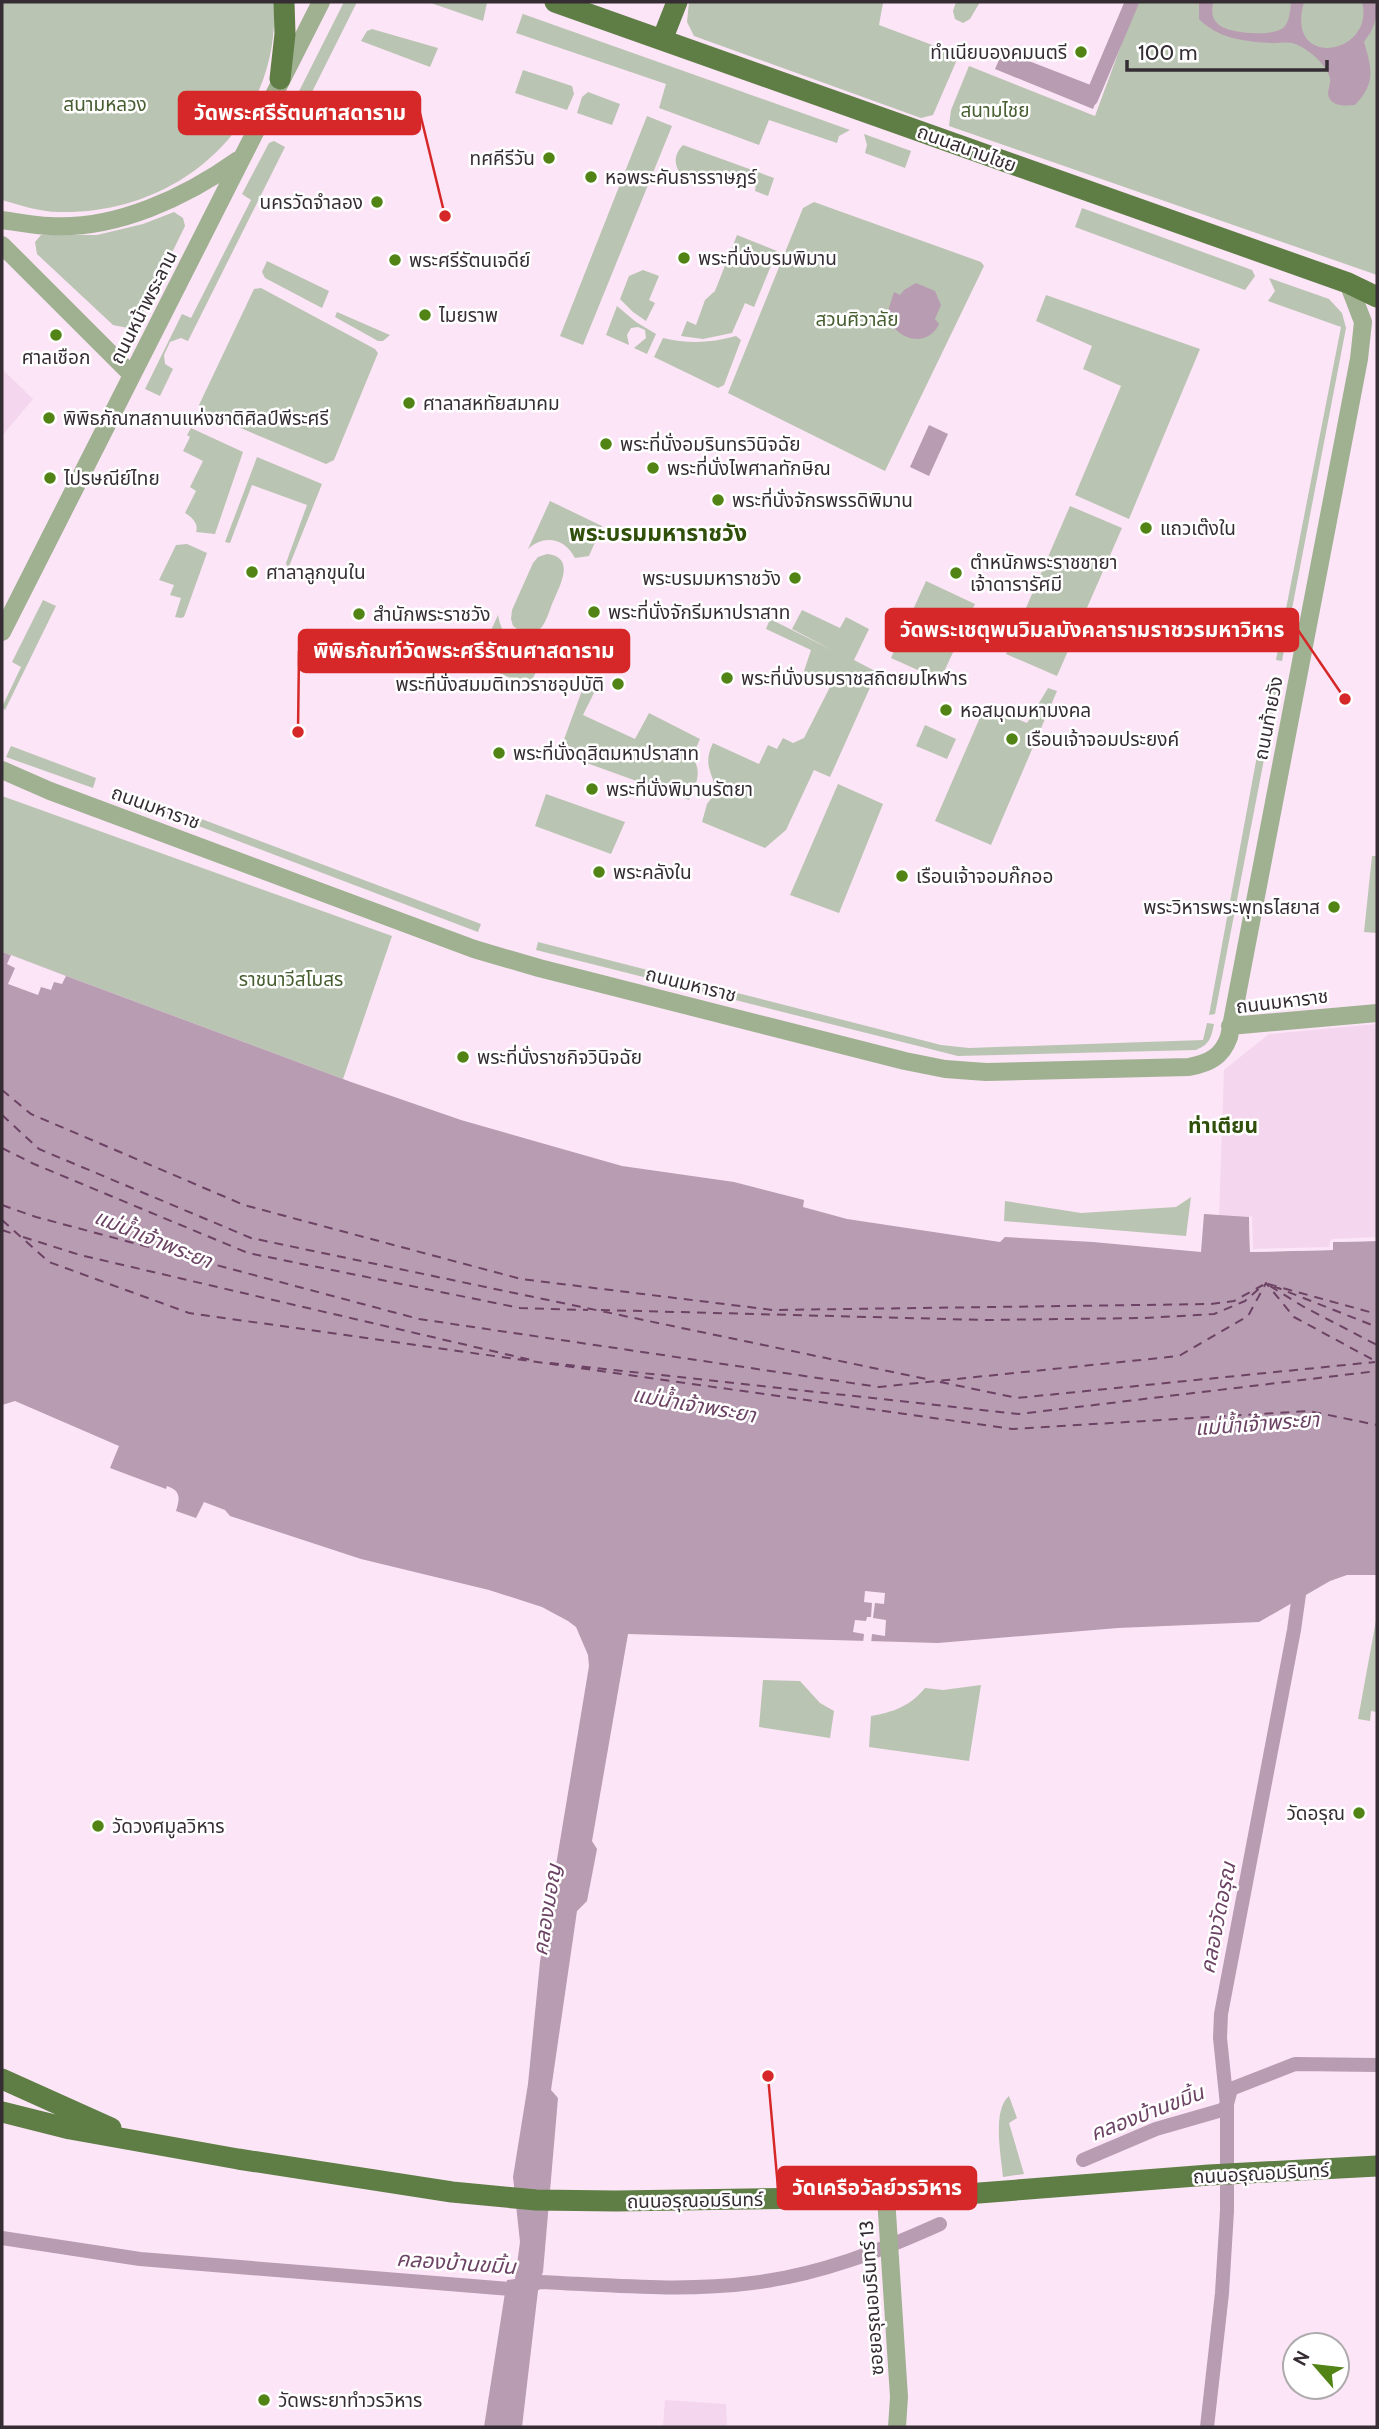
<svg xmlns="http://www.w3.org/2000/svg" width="1379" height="2429" font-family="Cabin,'Noto Sans Thai',sans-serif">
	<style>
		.built { fill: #f4d7ee }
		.green { fill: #bac4b2 }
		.water { fill: #b89cb2 }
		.pier { fill: #fce5f7 }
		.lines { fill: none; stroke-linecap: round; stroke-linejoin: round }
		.canal { stroke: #b89cb2; stroke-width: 14 }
		.ferry { stroke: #6c4364; stroke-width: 2; stroke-dasharray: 9 7; stroke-linecap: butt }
		.minor { stroke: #a0b192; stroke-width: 18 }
		.major { stroke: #5f7e45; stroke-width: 21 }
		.poi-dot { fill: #528315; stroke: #fff; stroke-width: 2.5 }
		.labels { text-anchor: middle; stroke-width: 5; stroke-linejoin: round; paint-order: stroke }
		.poi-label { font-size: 19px; fill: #352d33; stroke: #fff; text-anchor: start }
		.park-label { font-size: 19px; fill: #455d2f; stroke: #fff }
		.street-label { font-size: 19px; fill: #352d33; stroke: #fff }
		.neighbourhood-label { font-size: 21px; font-weight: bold; fill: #304f0a; stroke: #fff }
		.water-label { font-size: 21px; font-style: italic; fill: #6c4364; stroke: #fff }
		.quarter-label { font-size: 23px; font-weight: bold; fill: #304f0a; stroke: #fff }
		.leader { fill: none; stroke: #d62828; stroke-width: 2.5 }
		.callout-dot { fill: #d62828; stroke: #fff; stroke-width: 2.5 }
		.callout { fill: #d62828; stroke: #d62828; stroke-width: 2.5 }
		.callout-label { font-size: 21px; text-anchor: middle; font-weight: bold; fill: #fff }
	</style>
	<rect width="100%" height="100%" fill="#fce5f7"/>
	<!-- built -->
	<path class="built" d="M2,369L33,399L2,436Z
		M1377,1024V1241L1333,1242V1250L1250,1252L1219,1215L1224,1070L1269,1034Z
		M665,2400L726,2404L727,2427H663Z"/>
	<!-- green -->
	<path class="green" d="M2,2H274C281,125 179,215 59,212C40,212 20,205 2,200Z
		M344,2H357L298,120L287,115Z
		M428,2H483L487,3L483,21Z
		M689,2H880L883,3L879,25L959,55L933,115L921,118L694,36L687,22Z
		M956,2H980L970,19L963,23L955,19L953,11Z
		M1137,2H1377V275L949,126L951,110L969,66L1095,116Z
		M523,13V14L850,130L839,136L837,143L769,120L759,145L659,108L666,84L516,33Z
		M372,29L438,48L430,67L361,41L367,31Z
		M523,70L572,86L574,94L567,110L515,93Z
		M588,92L620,104L612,125L577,113L582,97Z
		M647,116L672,126L583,345L560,336Z
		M864,134L911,151L905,168L865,153L867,145Z
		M274,141L285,147L188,341L181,338L170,342L164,355L165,364L173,369L160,396L145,389L182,314L191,318L251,200L242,194L269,143Z
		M683,145L774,178L768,196L755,191L756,183L724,170L718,179L702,172L695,184C678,176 668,161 683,145Z
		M814,202L981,262L984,266L885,471L728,393L803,208Z
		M1082,208L1252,270L1255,276L1245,290L1075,227Z
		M174,212L183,218L185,226L140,318L128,328L113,325L37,254L35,242L41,235H97L143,224Z
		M737,235L777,251L754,307L745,303L732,333L703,339L681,336L687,321L696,325L705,300L715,291Z
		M267,261L329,291L322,308L265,278L262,272Z
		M643,270L659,276L649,300L655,303L646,321L633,312L620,299L629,276Z
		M1269,278L1329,299L1342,313L1346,328L1282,661L1276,660L1341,327L1268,301L1275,291Z
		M261,288L375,349L378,353L334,460L326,464L205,413L199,405L254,289Z
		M1046,295L1200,349L1129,519L1075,495L1121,386L1083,369L1092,346L1036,321Z
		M617,306L636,322L656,334L647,354L634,348L646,338L645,330L638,327L631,328L627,335L629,345L606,335Z
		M337,312L383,332L390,335L383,341H378L335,317Z
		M736,336L741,340L724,385L718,388L654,357L663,338C688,344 711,343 736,336Z
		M191,428L243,452L215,534L196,532C199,524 192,517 185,513L196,491L190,487L203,461L183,451L190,437L187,435Z
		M257,457L322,484L288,569L286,563L307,505L252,485L230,543L225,542Z
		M550,501L602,526L589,556L575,558C565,538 544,534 528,549Z
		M1070,506L1122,528L1057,676L1006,654Z
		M187,544L207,553L184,617L181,618L175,617L181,598L170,595L174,585L159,580L176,545Z
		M547,554C577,557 559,587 552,604C549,612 546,623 540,629C535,634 530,634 524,634L513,626L511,619L512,610L533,563L538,557Z
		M926,581L975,604L961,634L912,612Z
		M43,600L56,606L5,710L2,707L21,667L12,662Z
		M802,610L840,628L846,617L869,629L854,660L877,672L830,777L814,770L786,830L765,848L702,822L707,804L717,791C711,771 703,764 713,743L759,764L768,745L777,749L783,738L793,743L804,738L830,687L803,674L811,650L766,629L770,619L834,651L792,629Z
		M498,615C502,638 515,651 539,643L544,656L529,686L476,663Z
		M908,621L957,644L940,680L891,658Z
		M584,685L595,691L583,715L635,739L649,713L700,739L692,757C703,772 696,784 689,800L559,753Z
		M1048,688L1057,691L991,845L935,821L985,706L1027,723Z
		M1269,691L1277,692L1215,1014L1209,1015Z
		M925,725L956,739L947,759L916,746Z
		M11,746L96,778L93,788L6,757Z
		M838,784L883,804L839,913L790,895Z
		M546,794L625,822L611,854L535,826Z
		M2,796L392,936L343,1079L2,952Z
		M167,806L481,924L478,932L164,813Z
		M1372,856H1377V933L1364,932Z
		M538,942L941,1045L969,1048L1203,1040L1207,1023L1214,1024C1211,1038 1210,1044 1196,1050L958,1056L536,950Z
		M1191,1197L1186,1236L1004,1221L1005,1201L1081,1213L1176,1207Z
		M1377,1615V1712L1371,1711L1370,1721L1358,1719Z
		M763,1680L800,1681L820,1703L834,1711L830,1738L759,1727Z
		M981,1685L969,1761L869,1747L871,1716C894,1712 910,1706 925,1688L943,1690Z
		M1009,2096L1017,2118L1009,2123L1024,2174L1003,2177C1001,2156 992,2110 1009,2096Z"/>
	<!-- water -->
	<path class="water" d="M1199,2H1213C1212,10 1211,17 1217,23C1226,34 1272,37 1283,28C1290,22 1290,10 1291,2H1304C1284,71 1376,55 1362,2H1375C1379,19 1373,29 1364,42C1372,69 1376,83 1355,105C1345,106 1330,107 1328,94C1328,89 1331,83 1330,78C1327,66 1315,56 1305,49C1289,39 1285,44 1269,43C1241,41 1218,38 1199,19Z
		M1003,51L1101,89L1093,109L995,69Z
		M916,283L935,291L941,305L935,319L939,324C927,350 893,339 887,314L894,292L900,295L904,290Z
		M929,425L948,434L929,476L910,467Z
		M2,952L351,1082L461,1120L622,1166L734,1182L804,1200L803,1207L847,1219L1000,1242L1005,1237L1093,1242L1201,1252L1204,1214L1249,1217L1250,1252L1333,1250V1242L1377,1241V1575H1347L1330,1581L1259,1622L1118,1628L938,1643L628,1634L592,1841L597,1849L587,1901L577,1911L551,2090L558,2098L543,2272L539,2282L522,2427H484L507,2280L515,2279L520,2242L513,2177L528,2084L540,1962L589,1666L588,1655L576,1627L568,1621L542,1607L489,1590L361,1559L230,1516L225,1510L204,1502L196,1518L176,1511C180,1498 181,1491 167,1486L166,1489L110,1468L119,1446L15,1401L2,1405Z"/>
	<!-- pier -->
	<path class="pier" d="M11,955L66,976L62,984L54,982L51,990L41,987L38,995L8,984L15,968L7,964Z
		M1252,1216L1253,1249L1329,1247L1330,1241L1333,1239L1377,1237V1241L1333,1242V1250L1250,1252L1249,1217Z
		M865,1591L885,1593L884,1604L875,1603L873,1618L886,1620L885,1636L872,1634L871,1644H863L864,1634L853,1632L855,1620L866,1621L867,1617H871L872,1603L864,1602Z"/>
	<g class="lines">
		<!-- canal -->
		<path class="canal" d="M1086,97L1091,99L1132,2
			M1227,2104L1231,2089L1295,2064L1377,2065
			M1083,2160L1156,2129L1222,2110L1227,2105
			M2,2238L140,2259L523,2290L539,2282C610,2285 682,2292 752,2283C819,2275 880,2251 940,2224
			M1207,2427L1222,2293L1227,2211V2105L1220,2038L1221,2014L1294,1630L1301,1580"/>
		<!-- ferry -->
		<path class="ferry" d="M2,1090L31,1114L244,1205L521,1279L773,1310L1211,1304L1234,1301L1263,1285
			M2,1115L39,1149L251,1238L931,1380
			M2,1148L34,1164L248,1253L520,1308L588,1310
			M2,1205L36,1217L419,1319L879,1387L1179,1356L1248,1316L1266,1283L1294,1317L1377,1362
			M2,1220L49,1262L189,1313L1012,1429L1309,1411L1377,1425
			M2,1230L17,1235
			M23,1237L80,1255L531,1360
			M1268,1284L1377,1314
			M1270,1286L1304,1307L1377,1345
			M1273,1286L1377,1327
			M601,1310L985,1320L1145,1318L1214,1314L1245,1301L1262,1286
			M550,1363L1019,1414L1377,1371
			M940,1382L1017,1398L1375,1362"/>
		<!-- minor -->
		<path class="minor" d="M2,220C18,222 34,226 50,226C116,230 186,197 238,160
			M2,245L132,375
			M2,632L321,2
			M2,770L50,791L474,949L539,968L905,1061L945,1069L986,1072L1189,1067C1209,1063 1222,1057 1229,1037L1359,359L1363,322L1348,283
			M1230,1026L1377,1013
			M886,2197L899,2397L897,2427"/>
		<!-- major -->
		<path class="major" d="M555,2L1348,283L1377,297
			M662,40L677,2
			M280,79L285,34L284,2
			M2,2079L111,2128
			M2,2112L70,2129L238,2159L452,2192L536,2200L616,2201L886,2197L966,2194L1209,2175L1377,2166"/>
	</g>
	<!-- markers -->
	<g class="poi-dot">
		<circle cx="1081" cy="52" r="7"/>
		<circle cx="549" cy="158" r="7"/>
		<circle cx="591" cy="177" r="7"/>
		<circle cx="377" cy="202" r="7"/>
		<circle cx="684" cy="258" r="7"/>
		<circle cx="395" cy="260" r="7"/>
		<circle cx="425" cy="315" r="7"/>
		<circle cx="56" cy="335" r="7"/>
		<circle cx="409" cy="403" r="7"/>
		<circle cx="49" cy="418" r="7"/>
		<circle cx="606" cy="444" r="7"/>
		<circle cx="653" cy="468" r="7"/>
		<circle cx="50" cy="478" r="7"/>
		<circle cx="718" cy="500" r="7"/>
		<circle cx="1146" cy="528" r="7"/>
		<circle cx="252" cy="572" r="7"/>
		<circle cx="956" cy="573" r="7"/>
		<circle cx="795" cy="578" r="7"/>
		<circle cx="594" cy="612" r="7"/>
		<circle cx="359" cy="614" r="7"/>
		<circle cx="727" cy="678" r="7"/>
		<circle cx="618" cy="684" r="7"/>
		<circle cx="946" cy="710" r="7"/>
		<circle cx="1012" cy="739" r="7"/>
		<circle cx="499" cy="753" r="7"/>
		<circle cx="592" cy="789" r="7"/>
		<circle cx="599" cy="872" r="7"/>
		<circle cx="902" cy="876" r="7"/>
		<circle cx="1334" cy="907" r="7"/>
		<circle cx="463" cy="1057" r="7"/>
		<circle cx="1359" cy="1813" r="7"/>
		<circle cx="98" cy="1826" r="7"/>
		<circle cx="264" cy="2400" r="7"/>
	</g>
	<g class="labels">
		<!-- poi labels -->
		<g class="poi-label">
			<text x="1067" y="59" text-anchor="end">ทำเนียบองคมนตรี</text>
			<text x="535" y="165" text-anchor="end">ทศคีรีวัน</text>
			<text x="605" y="184">หอพระคันธารราษฎร์</text>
			<text x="363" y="209" text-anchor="end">นครวัดจำลอง</text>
			<text x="698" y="265">พระที่นั่งบรมพิมาน</text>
			<text x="409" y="267">พระศรีรัตนเจดีย์</text>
			<text x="439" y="322">ไมยราพ</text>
			<text x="56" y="364" text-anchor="middle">ศาลเชือก</text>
			<text x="423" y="410">ศาลาสหทัยสมาคม</text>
			<text x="63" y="425">พิพิธภัณฑสถานแห่งชาติศิลป์พีระศรี</text>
			<text x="620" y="451">พระที่นั่งอมรินทรวินิจฉัย</text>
			<text x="667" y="475">พระที่นั่งไพศาลทักษิณ</text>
			<text x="64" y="485">ไปรษณีย์ไทย</text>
			<text x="732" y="507">พระที่นั่งจักรพรรดิพิมาน</text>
			<text x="1160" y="535">แถวเต๊งใน</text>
			<text x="970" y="569">ตำหนักพระราชชายา<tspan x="970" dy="22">เจ้าดารารัศมี</tspan></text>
			<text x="266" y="579">ศาลาลูกขุนใน</text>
			<text x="781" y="585" text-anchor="end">พระบรมมหาราชวัง</text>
			<text x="608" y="619">พระที่นั่งจักรีมหาปราสาท</text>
			<text x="373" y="621">สำนักพระราชวัง</text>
			<text x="741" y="685">พระที่นั่งบรมราชสถิตยมโหฬาร</text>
			<text x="604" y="691" text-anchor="end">พระที่นั่งสมมติเทวราชอุปบัติ</text>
			<text x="960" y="717">หอสมุดมหามงคล</text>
			<text x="1026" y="746">เรือนเจ้าจอมประยงค์</text>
			<text x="513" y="760">พระที่นั่งดุสิตมหาปราสาท</text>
			<text x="606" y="796">พระที่นั่งพิมานรัตยา</text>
			<text x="613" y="879">พระคลังใน</text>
			<text x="916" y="883">เรือนเจ้าจอมก๊กออ</text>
			<text x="1320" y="914" text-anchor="end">พระวิหารพระพุทธไสยาส</text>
			<text x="477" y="1064">พระที่นั่งราชกิจวินิจฉัย</text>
			<text x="1345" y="1820" text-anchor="end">วัดอรุณ</text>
			<text x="112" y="1833">วัดวงศมูลวิหาร</text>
			<text x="278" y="2407">วัดพระยาทําวรวิหาร</text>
		</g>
		<!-- park labels -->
		<g class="park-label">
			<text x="105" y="111">สนามหลวง</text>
			<text x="995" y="117">สนามไชย</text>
			<text x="857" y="326">สวนศิวาลัย</text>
			<text x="291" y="986">ราชนาวีสโมสร</text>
		</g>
		<!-- street labels -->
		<g class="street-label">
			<text transform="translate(967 148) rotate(20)" y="7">ถนนสนามไชย</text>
			<text transform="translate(143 307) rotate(-63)" y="7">ถนนหน้าพระลาน</text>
			<text transform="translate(1268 718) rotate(-79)" y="7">ถนนท้ายวัง</text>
			<text transform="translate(156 807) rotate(20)" y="7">ถนนมหาราช</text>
			<text transform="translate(691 984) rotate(14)" y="7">ถนนมหาราช</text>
			<text transform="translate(1282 1001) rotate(-7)" y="7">ถนนมหาราช</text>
			<text transform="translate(1261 2173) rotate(-3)" y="7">ถนนอรุณอมรินทร์</text>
			<text transform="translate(695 2200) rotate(-1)" y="7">ถนนอรุณอมรินทร์</text>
			<text transform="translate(871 2298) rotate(-94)" y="7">ซอยอรุณอมรินทร์ 13</text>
		</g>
		<!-- neighbourhood labels -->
		<g class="neighbourhood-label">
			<text x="1223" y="1133">ท่าเตียน</text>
		</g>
		<!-- water labels -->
		<g class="water-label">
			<text transform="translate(153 1239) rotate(22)" y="7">แม่น้ำเจ้าพระยา</text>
			<text transform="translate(694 1405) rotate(10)" y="7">แม่น้ำเจ้าพระยา</text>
			<text transform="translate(1257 1424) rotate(-4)" y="7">แม่น้ำเจ้าพระยา</text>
			<text transform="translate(547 1910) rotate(-81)" y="7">คลองมอญ</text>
			<text transform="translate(1218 1918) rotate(-79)" y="7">คลองวัดอรุณ</text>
			<text transform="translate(1147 2113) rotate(-21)" y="7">คลองบ้านขมิ้น</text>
			<text transform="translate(456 2263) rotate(4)" y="7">คลองบ้านขมิ้น</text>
		</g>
		<!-- quarter labels -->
		<g class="quarter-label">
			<text x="658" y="541">พระบรมมหาราชวัง</text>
		</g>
	</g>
	<!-- callouts -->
	<path class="leader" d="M445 216L420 113M1345 699L1298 630M298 732L299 651M768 2076L778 2188"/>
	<g class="callout-dot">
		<circle cx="445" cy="216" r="7"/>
		<circle cx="1345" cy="699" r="7"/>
		<circle cx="298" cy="732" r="7"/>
		<circle cx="768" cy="2076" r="7"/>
	</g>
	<g class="callout">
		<rect x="179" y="92" width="241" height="42" rx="7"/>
		<rect x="886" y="609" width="412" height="42" rx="7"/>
		<rect x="299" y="630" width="330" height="42" rx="7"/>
		<rect x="778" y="2167" width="198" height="42" rx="7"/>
	</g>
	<g class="callout-label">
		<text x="300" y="120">วัดพระศรีรัตนศาสดาราม</text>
		<text x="1092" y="637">วัดพระเชตุพนวิมลมังคลารามราชวรมหาวิหาร</text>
		<text x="464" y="658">พิพิธภัณฑ์วัดพระศรีรัตนศาสดาราม</text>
		<text x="877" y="2195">วัดเครือวัลย์วรวิหาร</text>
	</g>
	<!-- border -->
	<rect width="1379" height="2429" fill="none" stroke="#352d33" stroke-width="7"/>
	<!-- north arrow -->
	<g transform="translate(1316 2366) rotate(298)"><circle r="33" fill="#ffffff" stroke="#aeabad" stroke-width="2"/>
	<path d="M0-5L12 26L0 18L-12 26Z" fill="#528315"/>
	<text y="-10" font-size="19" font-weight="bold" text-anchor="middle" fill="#352d33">N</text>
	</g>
	<!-- scale -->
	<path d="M1127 60v10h200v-10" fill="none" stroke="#352d33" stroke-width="3.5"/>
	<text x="1138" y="60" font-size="21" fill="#352d33" stroke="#ffffff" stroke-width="5" paint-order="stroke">100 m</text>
</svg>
